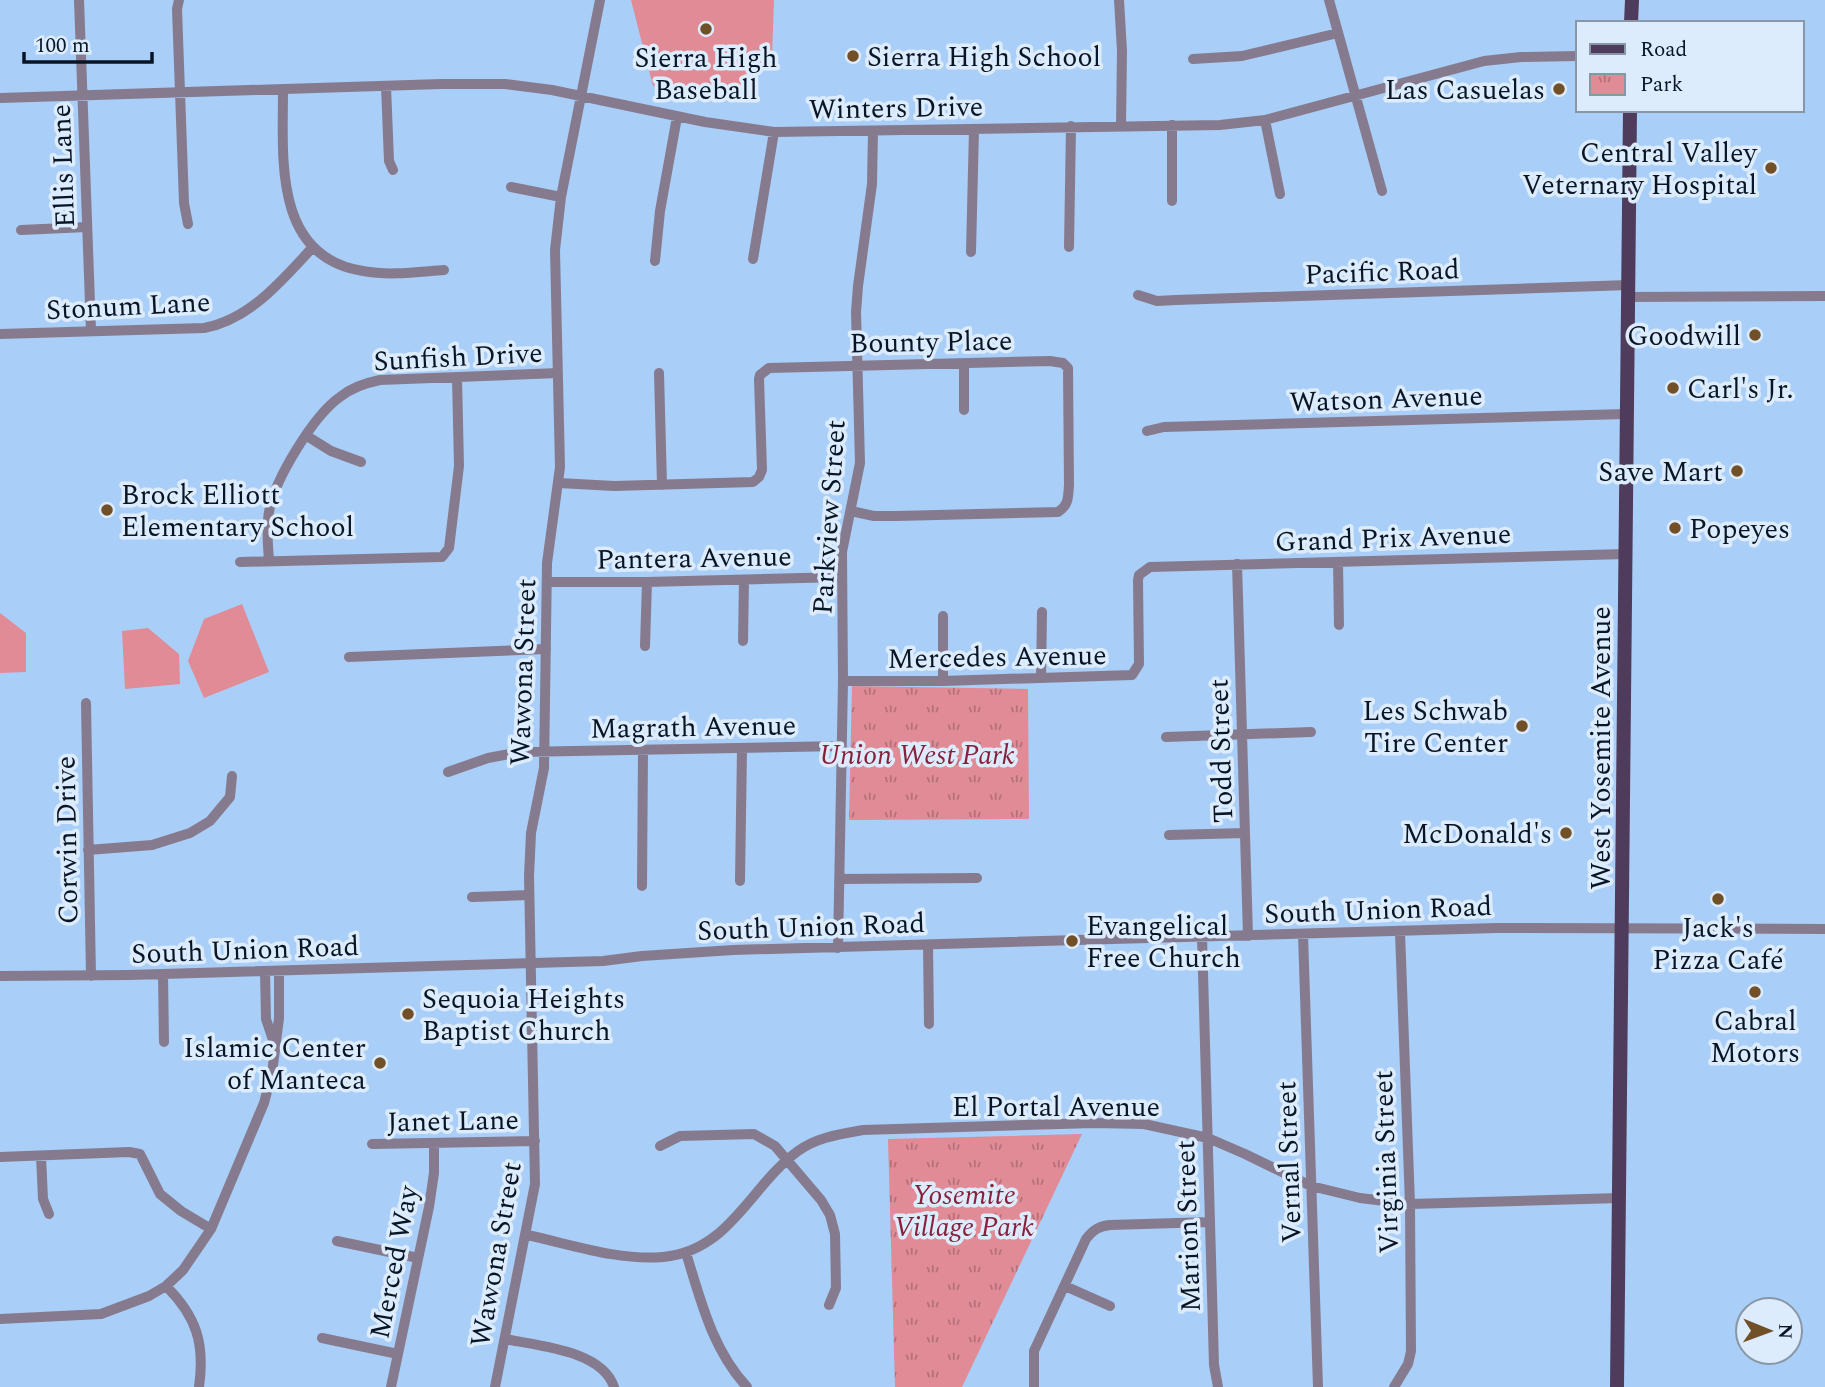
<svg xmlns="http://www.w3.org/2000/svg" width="1825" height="1387" font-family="Spectral,serif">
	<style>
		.grass { fill: #e08b96 }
		.park { fill: url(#park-tufts) }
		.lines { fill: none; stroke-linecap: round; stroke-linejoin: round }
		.minor { stroke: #867b8e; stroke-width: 10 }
		.major { stroke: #4f3b5c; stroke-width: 14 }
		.poi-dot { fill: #715027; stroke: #ddecfd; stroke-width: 2.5 }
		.labels { text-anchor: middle; stroke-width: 7; stroke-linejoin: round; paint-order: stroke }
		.poi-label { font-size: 28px; fill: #081524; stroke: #ddecfd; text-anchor: end }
		.street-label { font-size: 28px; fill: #081524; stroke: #ddecfd }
		.park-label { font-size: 28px; font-style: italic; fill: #87213a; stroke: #ddecfd }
	</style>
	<defs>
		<pattern id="park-tufts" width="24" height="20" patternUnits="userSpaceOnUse" patternTransform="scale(1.75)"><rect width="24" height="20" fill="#e08b96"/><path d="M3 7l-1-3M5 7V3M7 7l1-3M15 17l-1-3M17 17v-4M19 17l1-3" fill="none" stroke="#b4707a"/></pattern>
	</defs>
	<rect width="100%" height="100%" fill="#a9cef7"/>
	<!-- grass -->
	<path class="grass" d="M631,0H774L772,56L739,88L653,86Z
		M242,604L269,672L204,698L188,661L204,619Z
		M0,613L26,633V672L0,673Z
		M148,628L179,654L180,684L125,689L122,631Z"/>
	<!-- park -->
	<path class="park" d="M852,686L1028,689L1029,819L849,820Z
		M1082,1134L962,1387H895L888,1139Z"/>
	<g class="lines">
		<!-- minor -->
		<path class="minor" d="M79,0L91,331
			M179,0L177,9L184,203L188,224
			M1119,0L1122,51L1121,126
			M1329,0L1382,191
			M1193,59L1242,56L1338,33
			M386,86L389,161L393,170
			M283,90C283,158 273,257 363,271C390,276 417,272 444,270
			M0,98L441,84H505L552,90L705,122L774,132L1220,125L1265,120L1484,61L1521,57L1578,56
			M1265,120L1280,194
			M511,187L561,197
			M1172,201V125
			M21,230L87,227
			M1069,247L1071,126
			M971,252L974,129
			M753,259L774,132
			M655,261L660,211L677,117
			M1138,295L1157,301L1176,300L1629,285
			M1629,297L1825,296
			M0,334L204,328C251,319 282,280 313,247
			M964,364V410
			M659,373L662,485
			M1147,431L1164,427L1626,414
			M307,436L331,451L361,462
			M559,483L614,486L753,482L759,477L762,470L759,379L760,375L769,368L1050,361L1063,363L1068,368L1069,485C1068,497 1069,505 1058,512L897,516H874L851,511
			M269,561C268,545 266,528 269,512C274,480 314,415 340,397C352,387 365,383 380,380L558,373
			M240,562L442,557L449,548L459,466L457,378
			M1338,562L1339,625
			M1237,564L1248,936
			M547,582H647L842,577
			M743,641L744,580
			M645,646L647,582
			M349,657L546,649
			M1041,678L1042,612
			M843,681H943L1132,675L1139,664L1138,580L1139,575L1150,567L1626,554
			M943,681V616
			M86,703L91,976
			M1166,737L1311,732
			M448,772L488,758L520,752L842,746
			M1169,835L1245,833
			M88,850L152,845L190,833L210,821L230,797L232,776
			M840,879L977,878
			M740,881L742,749
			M642,886L643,751
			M472,897L529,895
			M1303,935L1318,1387
			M1202,937L1214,1365L1218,1387
			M928,945L929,1024
			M838,948L843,681L842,552L860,463L856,312L858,286L872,184L873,132
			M265,971L266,1019L273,1040
			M163,974L164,1042
			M0,976L129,975L603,961L642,956L733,950L1497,928L1825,929
			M372,1144L535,1141
			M660,1146L680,1136L754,1134L775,1146L821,1200L830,1215L835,1234L836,1288L829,1305
			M41,1156L43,1199L49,1214
			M0,1157L129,1152L140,1154L160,1194L181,1211L211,1229
			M527,1235C570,1244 618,1261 663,1257C730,1251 750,1186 798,1151C817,1137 841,1134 863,1130L1094,1123L1144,1124L1208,1138L1245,1154L1311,1186L1360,1198L1410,1204L1619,1198
			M337,1241L418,1258
			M686,1253C701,1301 712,1349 747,1387
			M166,1286C197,1317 205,1344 199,1387
			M1065,1286L1110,1306
			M0,1319L101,1314L149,1296L166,1286L183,1270L211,1229L264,1103L272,1073L279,1018V971
			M322,1338L398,1354
			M505,1339C538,1346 602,1350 614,1387
			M391,1387L429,1207L434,1173V1144
			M495,1387L535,1184L529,876L531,833L544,768L547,563L560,467L555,250L561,197L600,0
			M1034,1387V1351L1086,1239C1093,1230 1099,1226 1110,1225L1210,1222
			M1394,1387L1408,1364L1411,1351L1410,1204L1400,932"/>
		<!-- major -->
		<path class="major" d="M1631,23L1632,0
			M1617,1387L1630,110"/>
	</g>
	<!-- markers -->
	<g class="poi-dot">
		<circle cx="706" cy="29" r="7"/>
		<circle cx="853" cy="56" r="7"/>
		<circle cx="1559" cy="89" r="7"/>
		<circle cx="1771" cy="168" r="7"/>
		<circle cx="1755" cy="335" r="7"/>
		<circle cx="1673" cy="388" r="7"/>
		<circle cx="1737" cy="471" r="7"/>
		<circle cx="107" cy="510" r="7"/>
		<circle cx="1675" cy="528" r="7"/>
		<circle cx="1522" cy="726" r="7"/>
		<circle cx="1566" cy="833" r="7"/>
		<circle cx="1718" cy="899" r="7"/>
		<circle cx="1072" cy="941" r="7"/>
		<circle cx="1755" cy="992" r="7"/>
		<circle cx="408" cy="1014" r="7"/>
		<circle cx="380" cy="1063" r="7"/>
	</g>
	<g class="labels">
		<!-- poi labels -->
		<g class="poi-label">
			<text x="867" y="66" text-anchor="start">Sierra High School</text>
			<text x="706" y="67" text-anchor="middle">Sierra High<tspan x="706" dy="32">Baseball</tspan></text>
			<text x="1545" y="99">Las Casuelas</text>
			<text x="1757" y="162">Central Valley<tspan x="1757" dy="32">Veternary Hospital</tspan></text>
			<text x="1741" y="345">Goodwill</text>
			<text x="1687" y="398" text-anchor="start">Carl's Jr.</text>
			<text x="1723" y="481">Save Mart</text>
			<text x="121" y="504" text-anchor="start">Brock Elliott<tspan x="121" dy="32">Elementary School</tspan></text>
			<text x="1689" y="538" text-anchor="start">Popeyes</text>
			<text x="1508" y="720">Les Schwab<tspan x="1508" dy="32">Tire Center</tspan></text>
			<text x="1552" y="843">McDonald's</text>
			<text x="1086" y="935" text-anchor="start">Evangelical<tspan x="1086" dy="32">Free Church</tspan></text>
			<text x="1718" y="937" text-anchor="middle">Jack's<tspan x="1718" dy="32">Pizza Café</tspan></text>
			<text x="422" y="1008" text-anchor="start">Sequoia Heights<tspan x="422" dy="32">Baptist Church</tspan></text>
			<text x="1755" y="1030" text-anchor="middle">Cabral<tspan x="1755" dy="32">Motors</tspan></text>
			<text x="366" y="1057">Islamic Center<tspan x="366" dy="32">of Manteca</tspan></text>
		</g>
		<!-- street labels -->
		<g class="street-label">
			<text transform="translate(896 107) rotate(-1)" y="10">Winters Drive</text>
			<text transform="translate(62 166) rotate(-92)" y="10">Ellis Lane</text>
			<text transform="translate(1382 271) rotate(-2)" y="10">Pacific Road</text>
			<text transform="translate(128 305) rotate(-3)" y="10">Stonum Lane</text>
			<text transform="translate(931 341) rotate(-1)" y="10">Bounty Place</text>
			<text transform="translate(458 356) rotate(-3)" y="10">Sunfish Drive</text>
			<text transform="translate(1386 398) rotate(-2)" y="10">Watson Avenue</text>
			<text transform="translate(828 517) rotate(-86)" y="10">Parkview Street</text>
			<text transform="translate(1393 537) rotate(-2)" y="10">Grand Prix Avenue</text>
			<text transform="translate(694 557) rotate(-1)" y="10">Pantera Avenue</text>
			<text transform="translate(997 656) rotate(-1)" y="10">Mercedes Avenue</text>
			<text transform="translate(522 672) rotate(-88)" y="10">Wawona Street</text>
			<text transform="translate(693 726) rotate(-1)" y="10">Magrath Avenue</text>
			<text transform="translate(1600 748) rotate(-90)" y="10">West Yosemite Avenue</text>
			<text transform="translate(1220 751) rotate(-92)" y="10">Todd Street</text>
			<text transform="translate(66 840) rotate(-91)" y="10">Corwin Drive</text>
			<text transform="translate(1378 909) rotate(-2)" y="10">South Union Road</text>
			<text transform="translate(811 926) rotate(-2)" y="10">South Union Road</text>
			<text transform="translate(245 949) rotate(-2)" y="10">South Union Road</text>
			<text x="1056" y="1116">El Portal Avenue</text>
			<text transform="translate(453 1120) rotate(-1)" y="10">Janet Lane</text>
			<text transform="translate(1288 1162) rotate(-92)" y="10">Vernal Street</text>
			<text transform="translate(1385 1162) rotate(-92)" y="10">Virginia Street</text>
			<text transform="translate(1187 1226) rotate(-92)" y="10">Marion Street</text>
			<text transform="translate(495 1254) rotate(-80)" y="10">Wawona Street</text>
			<text transform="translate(393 1262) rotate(-79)" y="10">Merced Way</text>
		</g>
		<!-- park labels -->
		<g class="park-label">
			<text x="917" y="764">Union West Park</text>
			<text x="964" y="1204">Yosemite<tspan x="964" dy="32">Village Park</tspan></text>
		</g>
	</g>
	<!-- legend -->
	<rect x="1576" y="21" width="228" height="91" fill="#ddecfd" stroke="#8896a6" stroke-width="2"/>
	<rect x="1590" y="44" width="35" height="10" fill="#4f3b5c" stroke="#8896a6" stroke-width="2"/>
	<text x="1640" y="56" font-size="21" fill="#081524">Road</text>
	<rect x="1590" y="74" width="35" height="21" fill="url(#park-tufts)" stroke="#8896a6" stroke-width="2"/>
	<text x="1640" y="91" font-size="21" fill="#081524">Park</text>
	<!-- north arrow -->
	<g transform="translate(1769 1331) rotate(91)"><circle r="33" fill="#ddecfd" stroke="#8896a6" stroke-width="2"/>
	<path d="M0-5L12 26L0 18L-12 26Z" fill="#715027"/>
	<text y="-10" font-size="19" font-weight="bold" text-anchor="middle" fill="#081524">N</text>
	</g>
	<!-- scale -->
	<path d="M24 52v10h128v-10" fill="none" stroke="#081524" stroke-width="3.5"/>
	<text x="35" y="52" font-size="21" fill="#081524" stroke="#ddecfd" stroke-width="5" paint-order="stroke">100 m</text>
</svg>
